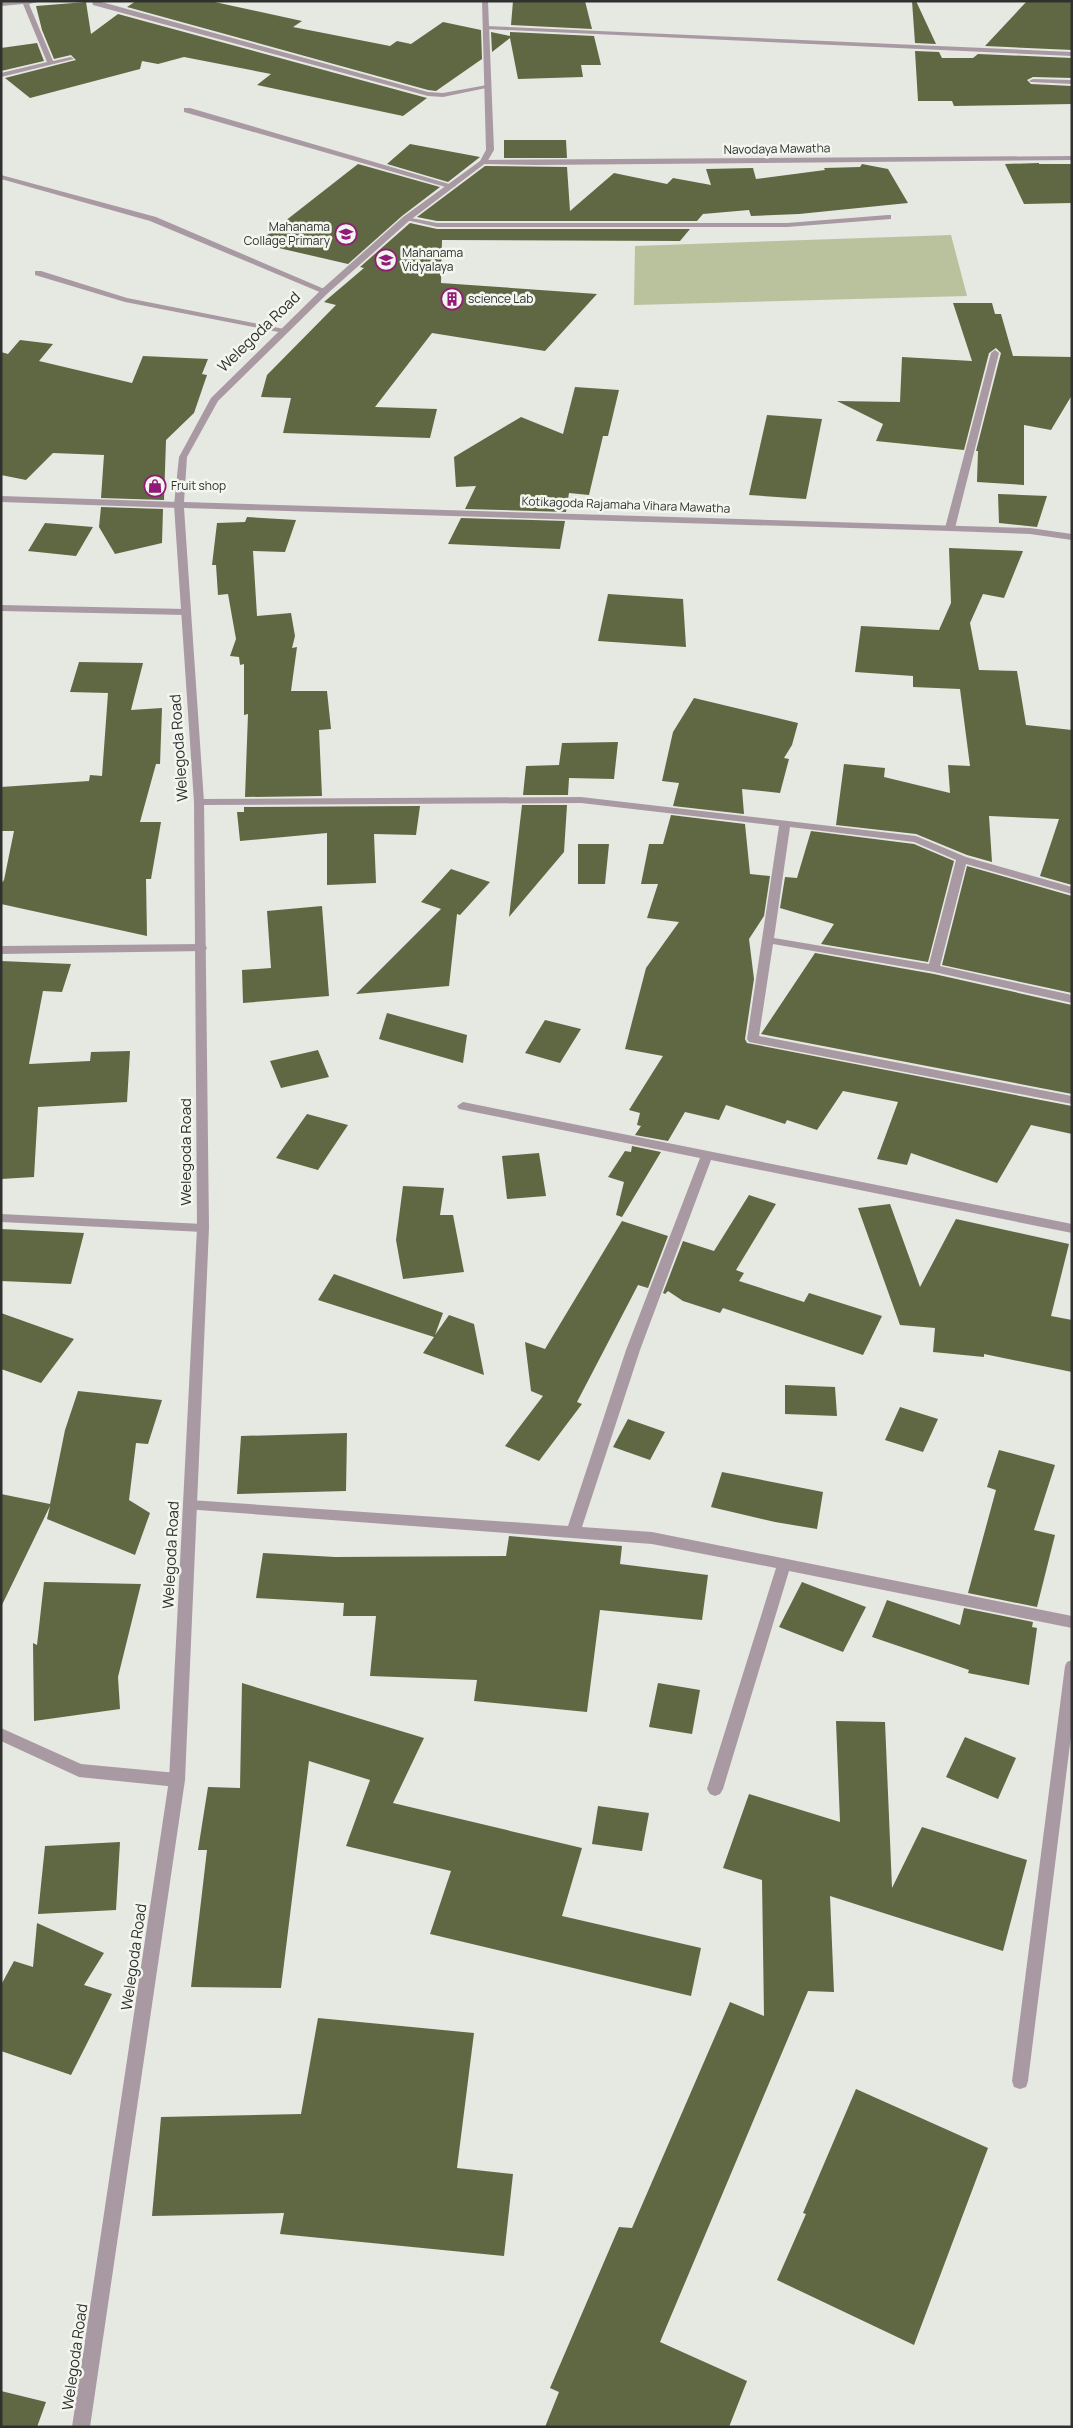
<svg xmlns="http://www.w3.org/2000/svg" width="1073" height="2428" font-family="Manrope,sans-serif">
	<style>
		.green { fill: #b9c29c }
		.building { fill: #606843 }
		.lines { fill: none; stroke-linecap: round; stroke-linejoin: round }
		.minor { fill: #a999a3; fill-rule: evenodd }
		.tertiary { fill: #a999a3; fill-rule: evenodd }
		.labels { text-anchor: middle; stroke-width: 5; stroke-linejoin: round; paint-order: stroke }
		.far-street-label { font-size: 12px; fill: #30312e; stroke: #f3f5ef }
		.far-poi-label { font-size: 12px; fill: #30312e; stroke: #f3f5ef; text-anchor: start }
		.street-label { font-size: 15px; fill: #30312e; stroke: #f3f5ef }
	</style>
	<rect width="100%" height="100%" fill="#e6e8e2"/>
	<!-- green -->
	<path class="green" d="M951,235L967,296L634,305L635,246Z"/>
	<!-- building -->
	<path class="building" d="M136,1H210L302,21L293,27L390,46L397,41L411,44L443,22L481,30L482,59L436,91L428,90L127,7Z
		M513,1H585L592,29L511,25Z
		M912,1H916L936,44L915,43Z
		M1027,1H1072V50L985,46Z
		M86,2L91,34L118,14L427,98L403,116L257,85L271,74L184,57L158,64L142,61L140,69L30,98L5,78L76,60L71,55L54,59L42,30L36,6Z
		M491,32L510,36V32L594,36L601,65H581L583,77L518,79L510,38L492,52Z
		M37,43L44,61L1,71V48Z
		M915,51L939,52L942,58H973L978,54L1072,58V78L1033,77L1027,80L1031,84L1072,86V104L954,106L952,101H918Z
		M504,140H566L567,158H504Z
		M410,144L480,157L448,182L387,164Z
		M1039,163V164H1072V203L1024,204L1005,164Z
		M358,164L440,187L402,216L348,264L257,243Z
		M862,164L888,169L908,203L799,214L751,216L749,210L703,214L697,221H437L417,217L485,166L567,167L570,211L614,173L667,184L673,178L711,185L706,169L753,168L756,179L825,170L824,168L860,167Z
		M410,223L437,229H690L680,241L442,240L441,283L597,294L545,351L432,333L375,407L437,409L430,438L283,433L291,398L261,397L267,375L336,305L324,302L364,268L360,267Z
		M953,303H992L995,314H1001L1013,356L1072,357V395L1051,430L1024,425V485L977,482L978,451H976L1001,353L996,348L989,353L964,450L876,441L883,424L837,401L900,402L902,357L972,361Z
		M20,340L53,344L39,361L132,383L143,356L208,359L202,374L207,375L194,413L166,440L164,500L101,498L104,455L53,453L26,480L1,475V352L8,354Z
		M575,387L619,390L608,436H603L589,495L569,493L566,512L465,509L476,486L456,487L454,457L521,417L563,434Z
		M767,415L822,419L806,499L749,495Z
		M998,494L1047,496L1037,527L999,523Z
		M101,507L163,509L162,543L115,554L99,527Z
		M247,517L296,520L285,552L253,551L257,616L291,613L295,636L292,648L297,647L291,691H327L331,729L319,730L322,796L245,797L248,714L244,715V664L240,665L239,657L230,656L236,639L228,594L218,595L216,565H212L217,523L245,522Z
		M461,518L565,521L560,549L448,544Z
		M45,523L93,527L76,556L28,551Z
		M949,548L1023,551L1004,598L983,594L970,623L979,670L1017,671L1026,725L1072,730V885L1040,876L1059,819L989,816L992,862L967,855L916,834L836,825L844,764L885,768L884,777L950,793L948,765L970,766L960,689L913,687V676L855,672L861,626L939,630L951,603Z
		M608,594L683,599L686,647L598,641Z
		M79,662L143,663L131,710L162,708L160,764H156L140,822H161L151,879H146L147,936L1,904V884L4,880L14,831H1V787L89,781L90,775L102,776L108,693L70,692Z
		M694,698L798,723L792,745L784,758L789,759L780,793L742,789L744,814L673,806L679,783L662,781L673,732Z
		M618,742L614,779L569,778L568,795H523L526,766L559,765L562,743Z
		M522,805H567L564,852L509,917Z
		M420,806L416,835L374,834L376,883L327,885V833L240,841L237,812H244V807Z
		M671,815L745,824L750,874L770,876L764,916L749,939L754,979L745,1039L747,1043L1072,1106V1134L1031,1125L997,1183L911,1153L907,1165L877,1159L898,1102L843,1091L817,1130L787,1120L785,1124L726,1105L719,1120L685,1112L668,1141L635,1135L641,1126L637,1125L640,1113L629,1110L663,1056L625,1049L646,968L679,922L647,918L658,884H641L649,844H663Z
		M811,831L914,844L954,861L928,962L821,944L834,924L780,908L785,877L797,878Z
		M578,844H609L605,884H578Z
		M967,866L1072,896V993L942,965Z
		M451,869L490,882L460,915L457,914L449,986L356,994L441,909L421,902Z
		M322,906L329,996L243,1003L242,970L271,968L267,911Z
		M815,953L934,974L1072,1005V1094L761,1034Z
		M1,961L71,964L62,992L43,991L29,1064L90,1061L91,1052L130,1051L127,1102L38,1107L34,1177L1,1179Z
		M387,1013L467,1035L463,1063L379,1039Z
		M545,1020L581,1029L560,1063L525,1053Z
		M318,1050L329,1077L281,1088L270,1061Z
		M307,1114L348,1125L318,1170L276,1158Z
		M632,1146L661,1152L622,1217L616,1215L624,1182L608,1177L625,1151L631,1152Z
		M539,1153L546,1196L507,1199L502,1156Z
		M403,1186L444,1188L440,1215H453L464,1272L403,1279L396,1240Z
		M749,1195L776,1204L736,1270L744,1273L739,1281L804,1302L809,1293L882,1316L863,1355L723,1308L720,1313L683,1301L668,1291L665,1294L663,1293L683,1241L714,1251Z
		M890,1204L920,1287L956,1219L1069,1244L1051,1316L1072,1320V1372L984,1354V1357L933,1352L935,1328L900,1325L858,1208Z
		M622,1221L668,1236L648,1288L638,1285L577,1402L582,1404L539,1461L505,1446L543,1396L531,1391L525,1342L545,1349Z
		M1,1229L84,1233L71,1284L1,1281Z
		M334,1274L443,1313L435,1335L449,1315L474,1324L484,1375L423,1353L434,1337L318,1300Z
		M1,1313L74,1339L41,1383L1,1369Z
		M785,1385L835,1387L837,1416L785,1414Z
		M78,1391L162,1400L148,1444L136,1443L129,1500L150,1513L135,1555L47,1519L50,1506L1,1607V1494L50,1504L65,1430Z
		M900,1407L938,1419L923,1452L885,1440Z
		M628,1419L665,1432L650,1460L613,1447Z
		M347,1433L346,1491L237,1494L241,1436Z
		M999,1450L1055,1465L1034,1530L1055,1535L1037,1607L968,1593L996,1490L987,1487Z
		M722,1472L823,1492L817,1529L775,1522L711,1507Z
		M509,1536L622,1546L620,1564L708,1575L702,1620L600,1610L587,1712L474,1701L477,1680L370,1676L376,1616H343L344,1603L256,1598L263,1553L335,1557L506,1556Z
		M44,1582L141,1584L118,1677L120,1709L34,1721L33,1643L37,1645Z
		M802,1582L866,1607L843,1652L779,1627Z
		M887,1600L960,1625L964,1608L1033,1622L1032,1627L1037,1628L1029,1685L968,1673L969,1670L872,1637Z
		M242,1683L424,1738L393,1803L582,1848L562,1916L701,1948L691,1996L430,1934L451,1871L346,1846L370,1780L309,1761L281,1988L191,1987L207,1850H198L208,1787L240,1788Z
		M658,1683L700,1690L692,1734L649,1727Z
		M836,1721L885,1722L892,1888L922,1827L1027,1860L1003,1951L830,1896L834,1992L808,1991L660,2342L747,2381L729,2427H545L559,2392L550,2388L619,2227L632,2228L730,2002L764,2016L762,1880L723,1868L749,1794L840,1822Z
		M965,1737L1016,1758L998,1799L946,1777Z
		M598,1806L649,1813L642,1851L592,1844Z
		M120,1842L116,1910L38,1914L45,1846Z
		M37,1923L104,1953L84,1985L112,1994L71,2075L1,2051V1985L14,1961L33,1967Z
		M318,2018L474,2033L457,2168L513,2174L504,2256L280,2234L284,2213L152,2216L161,2117L301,2114Z
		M856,2089L988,2148L914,2345L777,2280L806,2214L803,2213Z
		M1,2391L46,2402L37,2427H1Z"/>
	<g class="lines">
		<!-- minor -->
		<path class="minor" d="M42,1L29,4L53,61L71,57L74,59L1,77V73L47,62L23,4L1,6V2Z
			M92,1H98L428,92L443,93L487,85L491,87L443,97L428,96L93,5Z
			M486,26L1072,52V56L484,29L483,28Z
			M1033,79L1072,80V84L1031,82L1029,81Z
			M184,108H190L456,186L449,188L184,112Z
			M1072,156V160L537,165L483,164L479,162L483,160Z
			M1,175L156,217L329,291L322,293L150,221L1,179Z
			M888,215H891V219L787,227H437L402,219L406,217L437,223H787Z
			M35,271H41L127,298L284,329L288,331L284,333L125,302L35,275Z
			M995,350L999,353L955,528L953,530H947L945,528L991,353Z
			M1,496L179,502L184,505L179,508L1,502Z
			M1,605L186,609L191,612L186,615L1,611Z
			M581,797L916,836L966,857L1072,887V894L966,864L940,966L1072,995V1003L934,972L773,944L759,1036L1072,1096V1104L749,1042L747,1039L779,826L581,803L199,805L194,802L199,799ZM790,827L914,842L956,860L929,964L774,938Z
			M201,944L205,945L207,948L205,951L1,954V946Z
			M463,1102L1072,1224V1233L711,1160L640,1350L582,1527L652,1532L1072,1616V1628L789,1571L723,1789L720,1794L715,1796L710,1794L707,1789L776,1568L652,1544L185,1509L183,1505L185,1501L190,1500L568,1526L626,1350L700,1158L459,1109L457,1106Z
			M1,1214L203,1224L209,1228L203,1232L1,1222Z
			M1072,1660V1728L1028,2081L1026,2087L1020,2089L1014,2087L1012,2081L1065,1666L1067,1662Z
			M1,1728L81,1764L177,1773L182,1775L185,1780L182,1785L177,1787L79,1777L1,1741Z"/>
		<!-- tertiary -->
		<path class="tertiary" d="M482,1H488L494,150L487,162L409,221L328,293L218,401L187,457L184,502L1030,528L1072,534V540L1030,534L950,531L184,508L204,802L209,1228L185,1780L90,2427H72L169,1780L197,1228L194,802L174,505L179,457L211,398L322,289L403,217L480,161L486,150Z"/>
	</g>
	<!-- icons -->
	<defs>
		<g id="school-ring" transform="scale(1.125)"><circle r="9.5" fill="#f3f5ef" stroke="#921a77" stroke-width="1.5"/><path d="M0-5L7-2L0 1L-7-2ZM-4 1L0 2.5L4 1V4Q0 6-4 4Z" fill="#921a77"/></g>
		<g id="building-ring" transform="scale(1.125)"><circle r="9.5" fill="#f3f5ef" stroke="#921a77" stroke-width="1.5"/><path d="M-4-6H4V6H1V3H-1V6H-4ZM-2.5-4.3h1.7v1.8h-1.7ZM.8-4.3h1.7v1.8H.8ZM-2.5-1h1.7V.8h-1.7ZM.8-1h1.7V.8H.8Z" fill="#921a77"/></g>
		<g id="shop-ring" transform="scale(1.125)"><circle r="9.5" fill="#f3f5ef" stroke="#921a77" stroke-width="1.5"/><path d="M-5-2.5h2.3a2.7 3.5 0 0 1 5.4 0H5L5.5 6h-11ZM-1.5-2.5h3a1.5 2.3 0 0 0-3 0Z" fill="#921a77"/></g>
	</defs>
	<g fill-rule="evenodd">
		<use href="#school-ring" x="346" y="234"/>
		<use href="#school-ring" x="386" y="260"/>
		<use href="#building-ring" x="452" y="299"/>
		<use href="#shop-ring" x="155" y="486"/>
	</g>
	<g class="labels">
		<!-- far-street labels -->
		<g class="far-street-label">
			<text transform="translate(777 149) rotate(-1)" y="4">Navodaya Mawatha</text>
			<text transform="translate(626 505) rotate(2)" y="4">Kotikagoda Rajamaha Vihara Mawatha</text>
		</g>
		<!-- far-poi labels -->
		<g class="far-poi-label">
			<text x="330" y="231" text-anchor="end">Mahanama<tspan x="330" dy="14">Collage Primary</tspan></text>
			<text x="402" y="257">Mahanama<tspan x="402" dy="14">Vidyalaya</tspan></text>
			<text x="468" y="303">science Lab</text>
			<text x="171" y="490">Fruit shop</text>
		</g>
		<!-- street labels -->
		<g class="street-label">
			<text transform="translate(259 332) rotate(-44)" y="5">Welegoda Road</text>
			<text transform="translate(179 748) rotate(-94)" y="5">Welegoda Road</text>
			<text transform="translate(186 1152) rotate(-90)" y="5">Welegoda Road</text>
			<text transform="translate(171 1555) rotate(-87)" y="5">Welegoda Road</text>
			<text transform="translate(134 1957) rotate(-82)" y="5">Welegoda Road</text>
			<text transform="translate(75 2357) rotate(-82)" y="5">Welegoda Road</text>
		</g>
	</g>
	<!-- border -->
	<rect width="1073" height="2428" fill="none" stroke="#30312e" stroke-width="5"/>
</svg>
